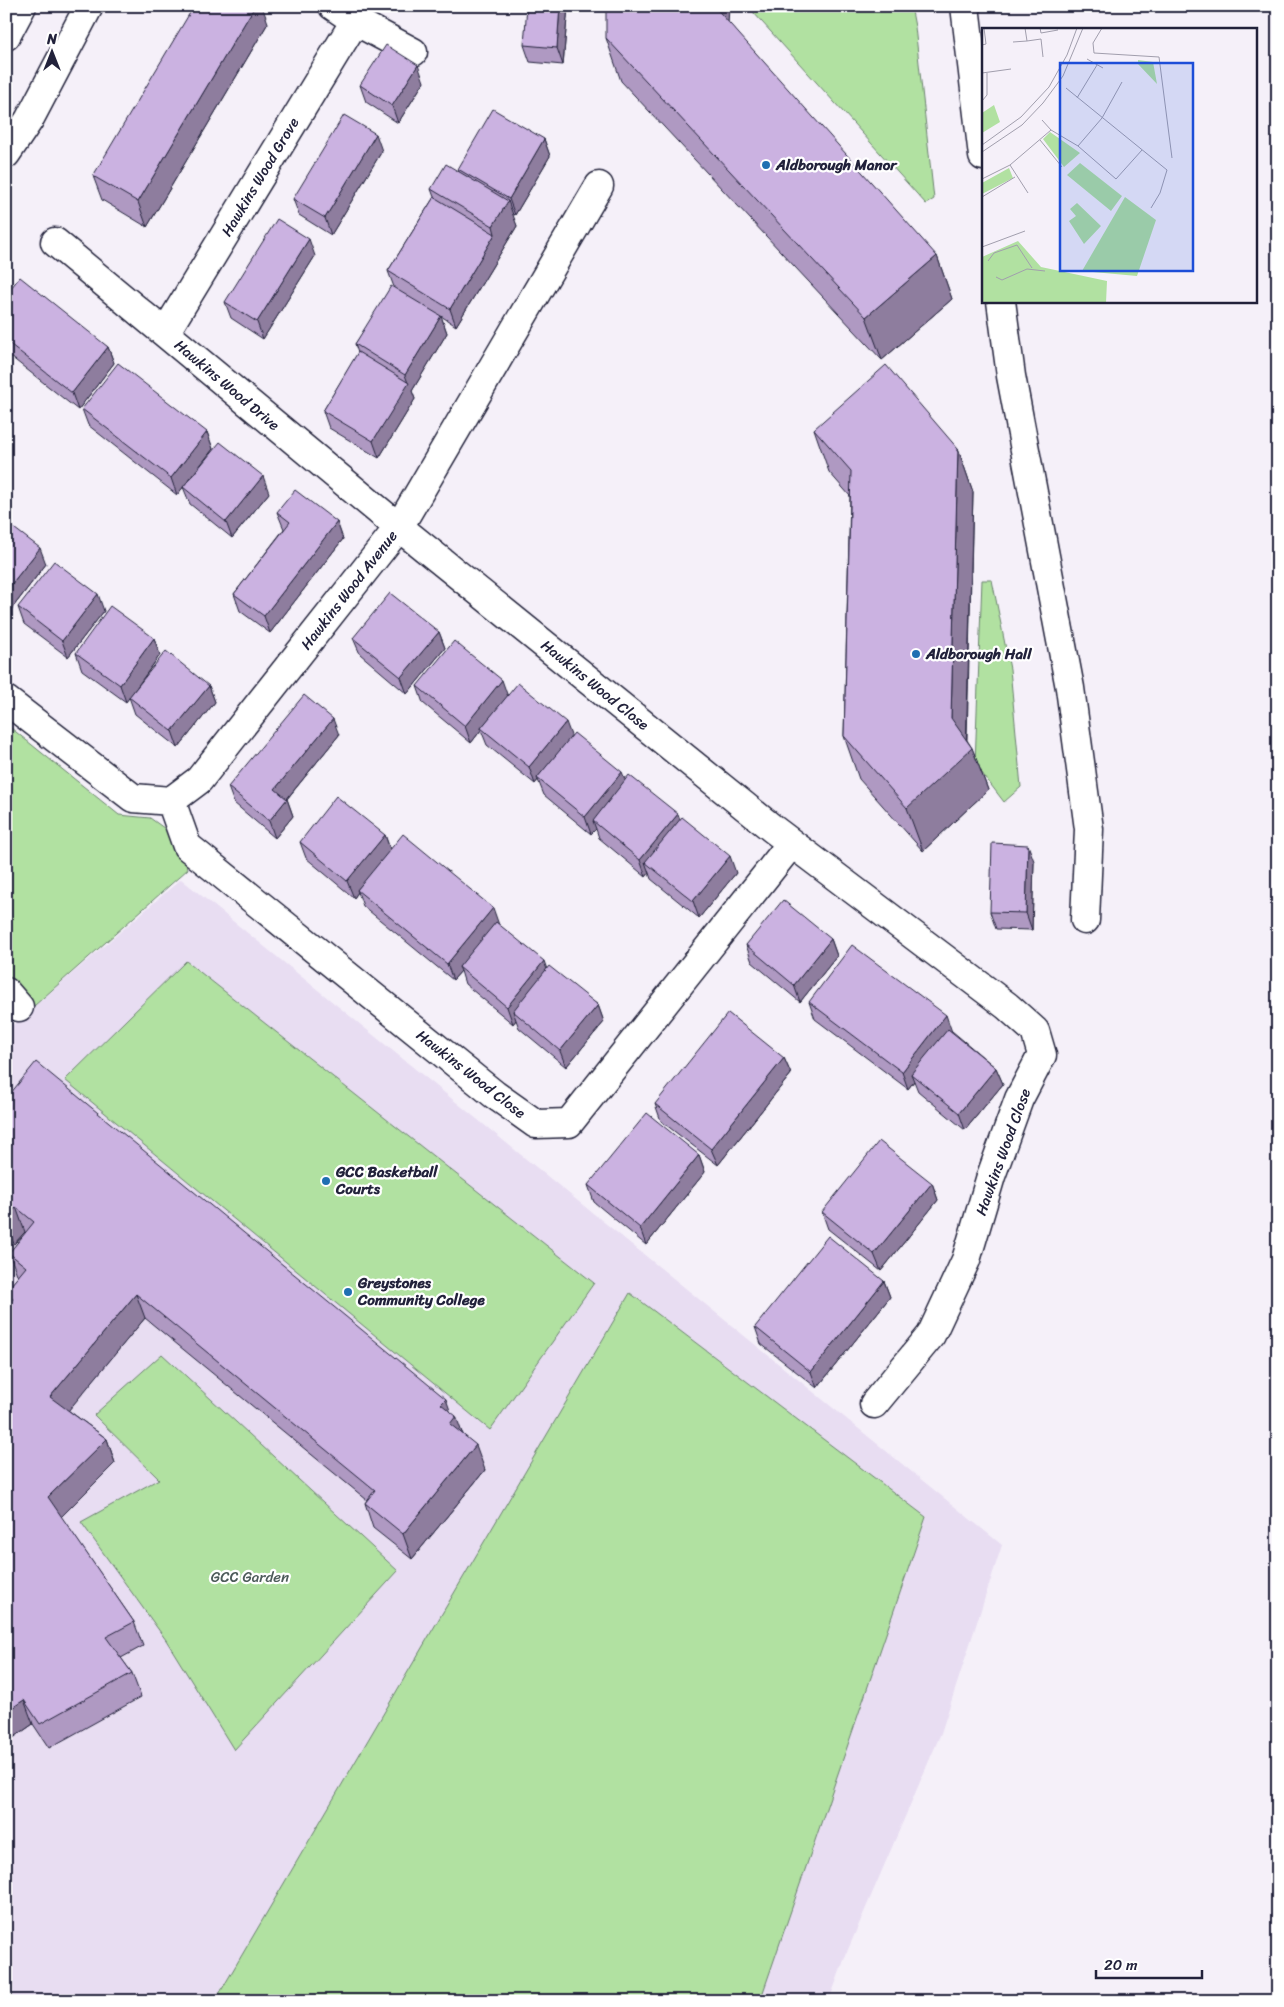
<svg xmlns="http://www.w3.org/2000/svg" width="1284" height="2007" font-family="Sriracha,sans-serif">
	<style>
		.built { fill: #e8ddf2 }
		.green { fill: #b1e1a1; stroke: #6a826e }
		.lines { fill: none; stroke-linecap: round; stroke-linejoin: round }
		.minor-casing { stroke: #22223b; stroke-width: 31 }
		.major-casing { stroke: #22223b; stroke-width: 31 }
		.minor { stroke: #fff; stroke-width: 28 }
		.major { stroke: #fff; stroke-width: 28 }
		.wall { fill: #af99c2; stroke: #22223b }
		.shaded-wall { fill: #8e7d9e; stroke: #22223b }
		.building { fill: #cbb2e1; stroke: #22223b }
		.poi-dot { fill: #1f6fb2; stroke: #fff; stroke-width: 2 }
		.labels { text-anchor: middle; stroke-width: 4.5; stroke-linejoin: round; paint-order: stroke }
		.poi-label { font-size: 15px; font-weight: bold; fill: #22223b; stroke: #fff; text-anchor: start }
		.street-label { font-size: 15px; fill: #22223b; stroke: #fff }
		.park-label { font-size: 15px; fill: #4d5b5a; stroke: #fff }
		.inset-road { fill: none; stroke: #a19ead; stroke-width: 1 }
		.view { fill: #1d4ed8; fill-opacity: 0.15; stroke: #1d4ed8; stroke-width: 2.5 }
		.inset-edge { fill: none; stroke: #22223b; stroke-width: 2.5 }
	</style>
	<rect width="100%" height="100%" fill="#f5f0f9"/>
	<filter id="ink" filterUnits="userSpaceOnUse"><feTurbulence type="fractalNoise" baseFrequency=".02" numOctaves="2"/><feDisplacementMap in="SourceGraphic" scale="10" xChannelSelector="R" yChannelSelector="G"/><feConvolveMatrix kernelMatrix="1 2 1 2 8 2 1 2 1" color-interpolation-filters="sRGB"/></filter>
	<g filter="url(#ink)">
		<!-- built -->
		<path class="built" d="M181,879L1002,1545L941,1733L847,1952L829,2001H6V1031Z"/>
		<!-- green -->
		<path class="green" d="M753,6H911L915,27L934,199L926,204L753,12Z
			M982,580H992L1010,669L1021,787L1004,802L975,764Z
			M6,724L119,815L150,818L168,831L188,869L34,1006L6,973Z
			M186,961L594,1283L490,1430L65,1080Z
			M630,1293L926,1517L760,2001H215Z
			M162,1354L398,1571L234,1750L166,1640L81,1522L159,1479L94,1415Z"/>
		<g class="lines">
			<!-- minor casing -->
			<g class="minor-casing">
				<path id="minor" d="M333,6L355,21L413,52
					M965,6L983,156
					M55,242L384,515L773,829L1007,1006L1035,1031L1042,1055L1019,1099L991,1176L966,1260L931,1335L874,1404
					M1001,301L1011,376L1070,688L1089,829L1085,920
					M165,333L355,21
					M6,700L133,798L171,801L199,780L399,527L599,186
					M171,801L187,846L495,1095L536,1124L569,1123L791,844
					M6,992L19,1007"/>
			</g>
			<!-- major casing -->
			<g class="major-casing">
				<path id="major" d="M6,36L22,6
					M6,154L29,120L89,6"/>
			</g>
			<!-- minor -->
			<use href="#minor" class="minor"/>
			<!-- major -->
			<use href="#major" class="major"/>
		</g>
		<!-- wall -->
		<path class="wall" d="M568,6L563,65L530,62L524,45Z
			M268,23L147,227L102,200L93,176Z
			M606,38L937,256L952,299L882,360L621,81Z
			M424,82L398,123L366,102L360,85Z
			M544,139L550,156L515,215L512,214L517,226L456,326L441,316L447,333L412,391L415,399L379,458L329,428L323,411L358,353L355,344L394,287L388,271L434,197L431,189L459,172L458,169Z
			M382,151L331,235L299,215L293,199Z
			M315,256L263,339L231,318L225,302Z
			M6,294L108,347L114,363L78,410L6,353Z
			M82,409L207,432L213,449L177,495L88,425Z
			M814,429L958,449L973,492L967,740L972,748L988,790L923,851L859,779L844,736L850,496L829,472Z
			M183,487L269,493L232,538L190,504Z
			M277,512L337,522L343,539L270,633L240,611L234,594L284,529Z
			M6,522L46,564L10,611L6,608Z
			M18,607L104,611L68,657L24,624Z
			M439,632L445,648L407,694L360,654L353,638Z
			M154,638L160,655L132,694L209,686L215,702L178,748L135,714L129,697L126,702L82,670L76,653Z
			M417,686L508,695L571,736L625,780L679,819L736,873L699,918L651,879L649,873L646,877L599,838L596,829L591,834L544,795L538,780L535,784L487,745L481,730L471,743L423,703Z
			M339,735L287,799L293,816L275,838L234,803L228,787Z
			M385,835L390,849L499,925L547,969L598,1005L604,1022L566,1067L519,1028L516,1020L513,1024L465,984L461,971L453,980L363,906L358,892L354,898L306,858L300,842Z
			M1034,861L1032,930L996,929L990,912Z
			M831,939L837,956L800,1002L752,962L746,945Z
			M809,1002L952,1031L996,1068L1003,1084L965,1130L918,1091L914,1081L908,1089L815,1019Z
			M784,1058L791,1074L718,1165L661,1121L655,1104Z
			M6,1099L450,1412L463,1434L485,1470L412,1559L373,1528L365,1503L367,1500L145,1318L68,1410L107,1439L115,1463L61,1517L134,1622L143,1646L121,1658L132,1673L141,1697L49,1748L33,1724L6,1743L9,1303L6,1295V1291L18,1277L9,1253L26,1233L25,1232L14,1244L6,1237Z
			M699,1155L705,1172L646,1245L594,1202L588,1185Z
			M932,1183L938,1200L881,1271L828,1229L822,1212Z
			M884,1281L890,1297L817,1388L761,1344L755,1327Z"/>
		<!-- shaded-wall -->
		<path class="shaded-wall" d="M255,6H262L268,23L147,227L138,202Z
			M560,6H568L563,65L557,48Z
			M712,6H729L727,46Z
			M418,65L424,82L398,123L392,106Z
			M376,134L382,151L331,235L325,218Z
			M544,139L550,156L515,215L509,199Z
			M508,201L517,226L456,326L450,309L495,234L493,226Z
			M309,239L315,256L263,339L257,322Z
			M937,256L952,299L882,360L866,317Z
			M441,316L447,333L412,391L415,399L379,458L373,441L408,383L405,375Z
			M108,347L114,363L78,410L72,393Z
			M207,432L213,449L177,495L171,478Z
			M958,449L973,492L966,753L972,748L988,790L923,851L907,808L951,718Z
			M263,476L269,493L232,538L226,522Z
			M337,522L343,539L270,633L264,616Z
			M40,548L46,564L10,611L6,601V591Z
			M98,594L104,611L68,657L62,641Z
			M439,632L445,648L407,694L401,677Z
			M154,638L160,655L126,702L120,685Z
			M502,680L508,697L481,728V730L471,743L465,726Z
			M209,686L215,702L178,748L172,731Z
			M333,719L339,735L281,806L275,789Z
			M566,722L572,738L537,778L538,780L535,784L529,767Z
			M622,772L629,789L593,821L596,829L591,834L585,817Z
			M287,799L293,816L275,838L269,821Z
			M678,814L684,831L645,862L649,873L646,877L640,860Z
			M385,835L391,852L357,890L358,892L354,898L347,881Z
			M1028,845L1034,861L1032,930L1026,913Z
			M730,856L736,873L699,918L693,901Z
			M493,908L499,925L459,967L461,971L453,980L447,964Z
			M831,939L837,956L800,1002L794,985Z
			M544,961L550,978L513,1011L516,1020L513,1024L507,1007Z
			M598,1005L604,1022L566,1067L560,1051Z
			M946,1015L952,1032L911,1074L914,1081L908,1089L902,1072Z
			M784,1058L791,1074L718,1165L711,1149Z
			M996,1068L1003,1084L965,1130L959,1113Z
			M699,1155L705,1172L646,1245L640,1228Z
			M932,1183L938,1200L881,1271L874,1254Z
			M16,1207L25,1232L14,1244L6,1222V1219Z
			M884,1281L890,1297L817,1388L811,1372Z
			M136,1294L145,1318L59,1422L50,1397Z
			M446,1399L453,1419L456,1416L465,1441L458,1448L441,1404Z
			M107,1439L115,1463L56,1522L48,1497Z
			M476,1445L485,1470L412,1559L403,1534Z
			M24,1700L33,1724L6,1743V1712Z"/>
		<!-- building -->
		<path class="building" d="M194,6H255L138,202L93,176Z
			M527,6H560L557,48L524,45Z
			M606,6H714L937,256L866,317L606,38Z
			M386,45L418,65L392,106L360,85Z
			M493,109L544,139L509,199L458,169Z
			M344,115L376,134L325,218L293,199Z
			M446,164L508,201L493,226L431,189Z
			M434,197L495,234L450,309L388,271Z
			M277,219L309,239L257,322L225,302Z
			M20,277L108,347L72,393L6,341V294Z
			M391,286L441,316L405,375L355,344Z
			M358,352L409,383L373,441L323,411Z
			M118,363L207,432L171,478L82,409Z
			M886,365L958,449L951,718L972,748L907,808L844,736L851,471L814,429Z
			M220,442L263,476L226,522L183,487Z
			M295,490L337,522L264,616L234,594L290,522L277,512Z
			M6,522L40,548L6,591Z
			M54,561L98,594L62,641L18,607Z
			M390,593L439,632L401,677L353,638Z
			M110,606L154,638L120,685L76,653Z
			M454,641L502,680L465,726L417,686Z
			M166,651L209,686L172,731L129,697Z
			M518,683L566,722L529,767L481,728Z
			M304,695L333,719L275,789L287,799L269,821L228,787Z
			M574,733L622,772L585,817L537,778Z
			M629,775L678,814L640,860L593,821Z
			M336,796L385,835L347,881L300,842Z
			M682,817L730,856L693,901L645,862Z
			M403,834L493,908L447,964L357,890Z
			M992,843L1028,845L1026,913L990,912Z
			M783,900L831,939L794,985L746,945Z
			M496,922L544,961L507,1007L459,967Z
			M852,945L946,1015L902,1072L809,1002Z
			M549,966L598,1005L560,1051L513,1011Z
			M728,1013L784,1058L711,1149L655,1104Z
			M948,1029L996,1068L959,1113L911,1074Z
			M36,1062L446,1399L441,1404L456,1416L450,1424L476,1445L403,1534L365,1503L375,1490L136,1294L50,1397L107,1439L48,1497L134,1622L106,1637L132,1673L40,1724L24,1700L6,1712V1307L13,1299L6,1293V1291L26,1267L9,1253L34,1222L16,1207L6,1219V1186L7,1185L6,1184V1099Z
			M647,1113L699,1155L640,1228L588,1185Z
			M879,1141L932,1183L874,1254L822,1212Z
			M828,1236L884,1281L811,1372L755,1327Z"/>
	</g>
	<!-- markers -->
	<g class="poi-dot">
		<circle cx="766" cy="165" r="5"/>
		<circle cx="916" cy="654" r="5"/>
		<circle cx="326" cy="1181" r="5"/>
		<circle cx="348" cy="1292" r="5"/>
	</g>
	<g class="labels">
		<!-- poi labels -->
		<g class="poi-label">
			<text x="776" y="170">Aldborough Manor</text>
			<text x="926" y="659">Aldborough Hall</text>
			<text x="336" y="1177">GCC Basketball<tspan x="336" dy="17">Courts</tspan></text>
			<text x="358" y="1288">Greystones<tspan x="358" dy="17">Community College</tspan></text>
		</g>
		<!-- street labels -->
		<g class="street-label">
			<text transform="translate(260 177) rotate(-59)" y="5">Hawkins Wood Grove</text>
			<text transform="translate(227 385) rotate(40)" y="5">Hawkins Wood Drive</text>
			<text transform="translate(349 590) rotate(-52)" y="5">Hawkins Wood Avenue</text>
			<text transform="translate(595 685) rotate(39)" y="5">Hawkins Wood Close</text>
			<text transform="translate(471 1074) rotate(38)" y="5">Hawkins Wood Close</text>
			<text transform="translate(1003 1152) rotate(-70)" y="5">Hawkins Wood Close</text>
		</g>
		<!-- park labels -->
		<g class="park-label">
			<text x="250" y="1582">GCC Garden</text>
		</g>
	</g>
	<!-- overview -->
	<g transform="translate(982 28)">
		<rect width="275" height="275" fill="#f5f0f9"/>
		<path d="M156,32L171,34L175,56L156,36ZM12,77L18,94L0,105V85ZM68,104L98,125L82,139L61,111ZM98,135L140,168L129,183L85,147ZM27,140L31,150L0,166V155ZM143,169L174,192L155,248L100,243ZM95,175L119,198L102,216L87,193L94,188L88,181ZM36,213L59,239L125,253L124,275H0V229Z" fill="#b1e1a1"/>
		<path class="inset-road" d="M58,0L59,5L76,2M120,0L111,15L112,25L177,29L190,130M45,13L59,11L61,29M31,14L45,13L43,0M0,17L4,16L2,0M105,31L121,40M0,45L29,41M84,60L185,142L178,165L169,180M95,70L115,37M0,73L5,67V45M69,102L96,118L120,90L140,54M58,112L80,139M0,117L39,89L67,59L85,27L95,0M96,118L134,151L160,122M0,124L40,97L61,75L81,48L101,0M28,137L69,102L60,92M0,151L28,137L46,165M0,169L33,149M0,219L43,203M6,233L12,225L35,217L50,240M14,249L20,252L45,241L63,243"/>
		<path class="view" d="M78,35H211V243H78Z"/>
		<rect width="275" height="275" class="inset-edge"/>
	</g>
	<!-- margin -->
	<rect width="1284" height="2007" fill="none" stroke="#fff" stroke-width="25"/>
	<rect x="12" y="12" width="1259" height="1982" fill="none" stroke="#22223b" stroke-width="2" filter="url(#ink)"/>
	<!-- north arrow -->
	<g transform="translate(52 52)" stroke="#ffffff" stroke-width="4" paint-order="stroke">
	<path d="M0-4L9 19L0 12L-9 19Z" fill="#22223b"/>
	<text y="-8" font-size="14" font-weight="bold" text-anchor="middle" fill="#22223b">N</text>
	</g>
	<!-- scale -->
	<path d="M1096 1970v8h106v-8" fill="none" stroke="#22223b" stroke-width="2.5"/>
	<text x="1104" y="1970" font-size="15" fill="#22223b" stroke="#ffffff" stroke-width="4" paint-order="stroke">20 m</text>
</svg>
